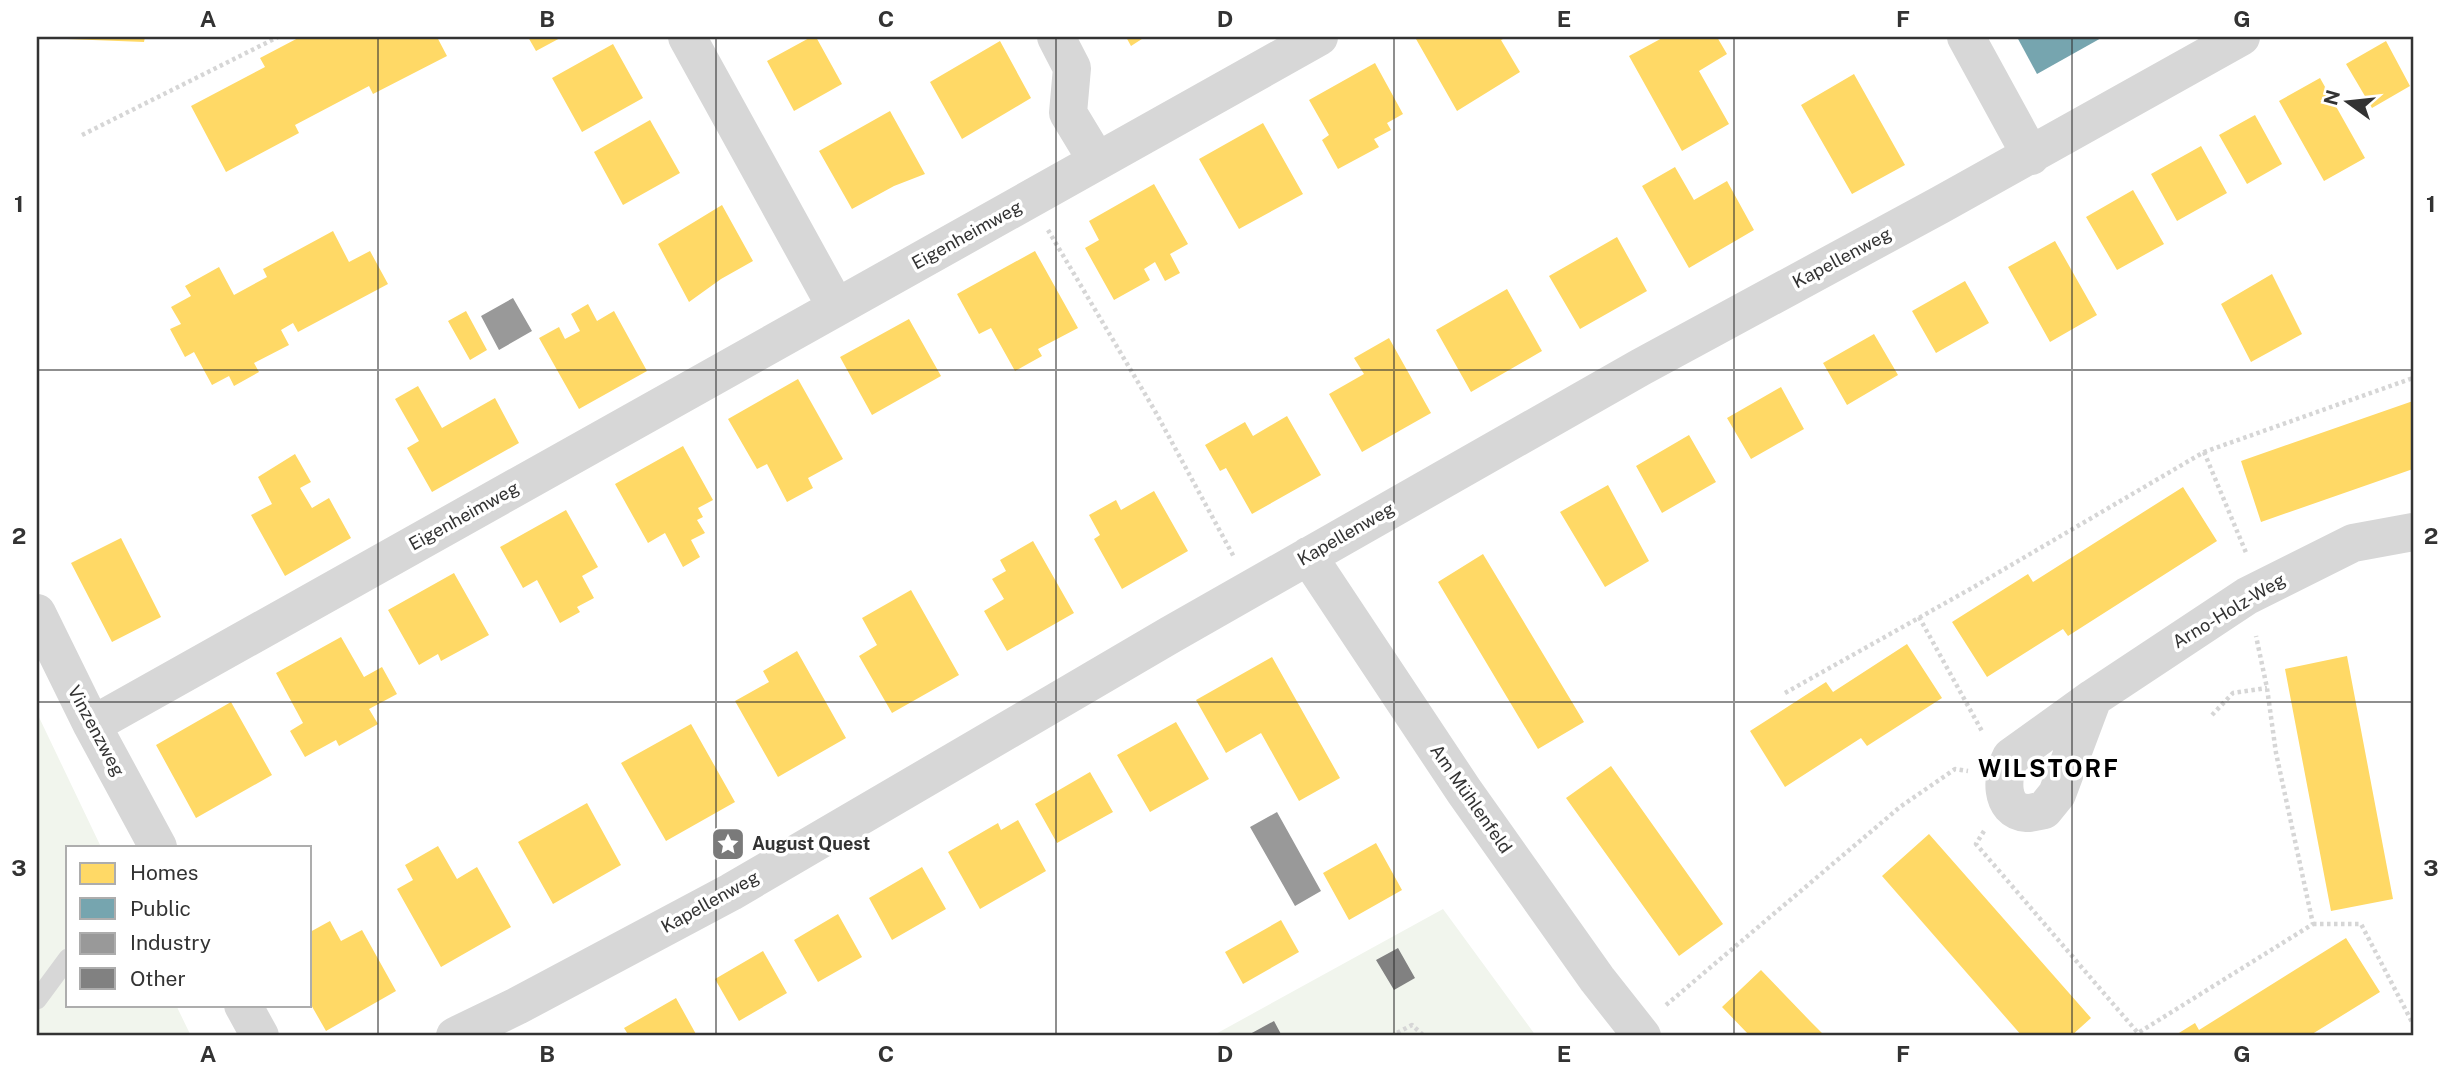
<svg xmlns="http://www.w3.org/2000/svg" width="2450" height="1073" font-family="'Public Sans',sans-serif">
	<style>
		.green { fill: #f1f5ed }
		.homes { fill: #ffd966 }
		.public { fill: #76a5af }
		.industry { fill: #999 }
		.building { fill: #818181 }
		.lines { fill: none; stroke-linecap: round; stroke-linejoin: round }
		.path { stroke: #d6d6d6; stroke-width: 4.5; stroke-dasharray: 3.5 3.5; stroke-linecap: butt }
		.lane { stroke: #d7d7d7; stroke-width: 19 }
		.street { stroke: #d7d7d7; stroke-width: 38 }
		.grid { fill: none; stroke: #333; stroke-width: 2; stroke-opacity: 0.55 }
		.labels { text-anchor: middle; stroke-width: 7; stroke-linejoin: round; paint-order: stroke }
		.street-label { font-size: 18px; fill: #333; stroke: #fff }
		.poi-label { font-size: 18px; font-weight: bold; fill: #333; stroke: #fff; text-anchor: start }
		.district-label { font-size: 24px; font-weight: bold; letter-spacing: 2px; fill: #000; stroke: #fff }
		.neatline { fill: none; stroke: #333; stroke-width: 2.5 }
		.grid-label { font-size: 23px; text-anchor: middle; font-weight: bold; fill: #333 }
	</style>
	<rect width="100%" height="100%" fill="#fff"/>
	<!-- green -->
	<path class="green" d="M37,713L101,847H68V1005H176L191,1036H37Z
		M1443,909L1536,1036H1212Z"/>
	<!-- homes -->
	<path class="homes" d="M68,37H145L144,42L67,39Z
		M300,37H437L447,56L373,94L369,86L295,125L299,133L226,172L191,106L265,67L260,58Z
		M528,37H562L536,51Z
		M811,37H816L842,84L794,111L767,61Z
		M1126,37H1145L1131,46Z
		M1420,37H1507L1501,40L1520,72L1457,111L1416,39Z
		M1664,37H1717L1727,54L1699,71L1729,124L1682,151L1629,56Z
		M1000,41L1031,98L962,139L930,82Z
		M2386,41L2410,86L2372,108L2346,64Z
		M613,44L643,98L582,132L552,78Z
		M1375,63L1403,114L1387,123L1391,130L1374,139L1379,147L1338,169L1322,140L1329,135L1309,100Z
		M1854,74L1905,165L1852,194L1801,105Z
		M2320,78L2365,158L2324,181L2279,101Z
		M890,111L925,174L894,186L852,209L819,151Z
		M2255,115L2282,164L2247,184L2219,135Z
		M650,120L680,173L623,205L594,152Z
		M1263,123L1303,194L1239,229L1199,159Z
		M2201,146L2227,193L2177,221L2151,174Z
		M1675,167L1694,200L1727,181L1754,230L1689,268L1642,186Z
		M1154,184L1188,244L1170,254L1180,273L1165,281L1155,262L1144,269L1150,280L1114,300L1085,248L1099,240L1089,221Z
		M2133,190L2164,244L2117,270L2086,217Z
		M722,205L753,261L721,279L689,302L658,244Z
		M333,231L349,262L370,251L388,284L298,332L293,323L281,330L289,345L254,363L259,372L234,386L229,376L212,385L194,352L185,357L170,329L181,324L171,307L191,296L185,286L219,267L234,295L267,277L263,269Z
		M1617,237L1647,291L1580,329L1549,276Z
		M2055,241L2097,315L2050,342L2008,267Z
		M1035,251L1078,328L1038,349L1042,356L1015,371L991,328L979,334L957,294Z
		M2272,274L2302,334L2251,362L2221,304Z
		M1965,281L1989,323L1936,353L1912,311Z
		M1507,289L1542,351L1471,392L1436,330Z
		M588,304L597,321L614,311L647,371L579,409L539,338L559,327L565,339L580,331L571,314Z
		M466,311L487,350L470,360L448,321Z
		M909,319L941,376L872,415L840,357Z
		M1874,334L1898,375L1847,405L1823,363Z
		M1389,338L1431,413L1362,452L1329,394L1364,374L1354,358Z
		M798,379L843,459L808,478L813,488L787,502L767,464L757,469L728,419Z
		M418,386L442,428L495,398L519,443L432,492L407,448L419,441L395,399Z
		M1781,387L1804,429L1751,459L1727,418Z
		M2413,401V469L2261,522L2241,461Z
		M1287,416L1321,475L1252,514L1226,468L1220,471L1205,445L1245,422L1253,436Z
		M1689,435L1716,482L1662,513L1636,466Z
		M683,446L713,500L698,508L703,517L697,520L705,533L691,540L700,557L683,567L665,533L648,543L615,484Z
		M295,454L311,482L300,488L312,508L329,498L351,538L285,576L251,515L272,504L258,477Z
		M1608,485L1649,561L1605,587L1560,512Z
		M2183,487L2217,541L2068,636L2063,629L1987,677L1952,622L2028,574L2033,582Z
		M1154,491L1188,551L1122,589L1094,539L1100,535L1089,515L1116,500L1121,510Z
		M566,510L598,567L582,576L594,598L577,607L580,612L560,623L537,580L523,588L500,547Z
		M121,538L161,617L112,642L71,563Z
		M1033,541L1074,613L1007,651L984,611L1004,599L992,579L1006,571L1000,560Z
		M1483,554L1584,722L1538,749L1438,582Z
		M454,573L489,635L441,661L438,654L419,665L388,610Z
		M911,590L959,675L892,713L859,656L877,645L862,618Z
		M341,637L364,677L382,667L397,694L369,709L378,724L339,746L336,740L305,757L290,731L303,723L276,673Z
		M1907,644L1942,698L1867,746L1861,738L1785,787L1750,731L1826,682L1833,692Z
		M797,651L846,738L778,777L735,701L769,682L763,671Z
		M2347,656L2393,899L2331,911L2285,669Z
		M1272,657L1340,778L1299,801L1261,733L1226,753L1196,700Z
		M231,702L272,775L196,818L156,745Z
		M1176,722L1209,779L1150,812L1117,755Z
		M691,724L735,802L666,841L621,763Z
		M1611,766L1723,924L1679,956L1566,798Z
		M1090,772L1113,812L1057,843L1035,804Z
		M587,803L621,865L553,904L518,842Z
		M1018,820L1046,871L980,909L948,852L998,823L1001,830Z
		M1929,834L2091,1018L2071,1036H2022L1882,876Z
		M1376,843L1402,890L1349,920L1323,873Z
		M438,846L457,879L477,867L511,927L441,967L397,889L413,880L405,865Z
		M922,867L946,909L892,940L869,898Z
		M838,914L862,957L818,982L794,940Z
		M1281,920L1299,952L1243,984L1225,952Z
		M330,921L341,941L362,930L396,991L326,1031L310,1003V932Z
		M2346,938L2380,992L2309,1036H2174L2195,1023L2199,1030Z
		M763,951L787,993L739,1021L715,979Z
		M1761,970L1810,1021L1825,1036H1750L1722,1007Z
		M676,998L697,1036H629L624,1028Z"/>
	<!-- public -->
	<path class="public" d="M2017,37H2103L2037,74Z"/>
	<!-- industry -->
	<path class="industry" d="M513,298L532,331L499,350L481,316Z
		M1277,812L1321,891L1295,906L1250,827Z"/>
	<!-- building -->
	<path class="building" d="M1398,948L1415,978L1394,990L1376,960Z
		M1274,1021L1282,1036H1251L1250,1034Z"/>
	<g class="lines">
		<!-- path -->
		<path class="path" d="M82,135L278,37
			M1048,230L1155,411L1234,557
			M2204,452L2247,555
			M1919,617L1983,733
			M1785,693L1972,588L2204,452L2413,378
			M2212,715L2233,693L2267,688
			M1984,831L1976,844L2138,1033L2313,924L2276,753L2267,688L2256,636
			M2313,924H2361L2413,1024
			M1666,1005L1900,807L1955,769L1968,771
			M1391,1036L1412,1025L1424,1036"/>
		<!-- lane -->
		<path class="lane" d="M37,1000L68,958"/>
		<!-- street -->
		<path class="street" d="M687,37L836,307
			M1056,37L1072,68L1068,113L1097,161
			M1966,37L2031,156
			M1308,556L1464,791L1597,979L1642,1036
			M37,613L92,725L158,847
			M2093,698L2057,794L2044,810C2039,811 2032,813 2027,813C1998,811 2002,774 2011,757L2093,698L2247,596L2353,543L2413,532
			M92,725L1319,37
			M243,1005L260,1036
			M455,1036L517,1006L731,892L1170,635L1641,367L1940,205L2241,37"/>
	</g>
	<!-- grid -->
	<path class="grid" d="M378,37V1036M716,37V1036M1056,37V1036M1394,37V1036M1734,37V1036M2072,37V1036M37,370H2413M37,702H2413"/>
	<!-- icons -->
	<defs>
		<g id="sight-square" transform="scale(1.75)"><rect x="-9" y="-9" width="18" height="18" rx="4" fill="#7a7a7a" stroke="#fff"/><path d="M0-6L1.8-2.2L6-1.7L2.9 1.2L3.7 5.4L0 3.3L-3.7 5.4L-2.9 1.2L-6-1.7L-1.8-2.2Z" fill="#fff"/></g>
	</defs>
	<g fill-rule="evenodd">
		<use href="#sight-square" x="728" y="844"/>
	</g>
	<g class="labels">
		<!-- street labels -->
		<g class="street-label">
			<text transform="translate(967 235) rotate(-29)" y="6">Eigenheimweg</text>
			<text transform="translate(1842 258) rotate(-28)" y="6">Kapellenweg</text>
			<text transform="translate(464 516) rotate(-29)" y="6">Eigenheimweg</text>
			<text transform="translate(1346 534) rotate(-30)" y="6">Kapellenweg</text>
			<text transform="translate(2229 611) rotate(-31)" y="6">Arno-Holz-Weg</text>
			<text transform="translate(96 731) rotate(62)" y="6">Vinzenzweg</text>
			<text transform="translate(1471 799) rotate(55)" y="6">Am Mühlenfeld</text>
			<text transform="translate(710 902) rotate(-29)" y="6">Kapellenweg</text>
		</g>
		<!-- poi labels -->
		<g class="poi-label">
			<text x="752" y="850">August Quest</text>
		</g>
		<!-- district labels -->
		<g class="district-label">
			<text x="2049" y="777">WILSTORF</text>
		</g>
	</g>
	<!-- border -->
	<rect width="2450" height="1073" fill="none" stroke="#ffffff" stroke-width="77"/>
	<!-- legend -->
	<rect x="66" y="846" width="245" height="161" fill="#ffffff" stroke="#adadad" stroke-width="2"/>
	<rect x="80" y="863" width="35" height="21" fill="#ffd966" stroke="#adadad" stroke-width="2"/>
	<text x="130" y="880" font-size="21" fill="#333333">Homes</text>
	<rect x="80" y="898" width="35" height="21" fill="#76a5af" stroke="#adadad" stroke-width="2"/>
	<text x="130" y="916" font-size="21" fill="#333333">Public</text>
	<rect x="80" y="933" width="35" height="21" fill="#999999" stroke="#adadad" stroke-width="2"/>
	<text x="130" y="950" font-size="21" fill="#333333">Industry</text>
	<rect x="80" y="968" width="35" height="21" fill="#818181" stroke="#adadad" stroke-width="2"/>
	<text x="130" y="986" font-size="21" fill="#333333">Other</text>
	<!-- north arrow -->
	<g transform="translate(2348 102) rotate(285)" stroke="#ffffff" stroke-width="5" paint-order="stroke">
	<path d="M0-5L12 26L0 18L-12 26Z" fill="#333333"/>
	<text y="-10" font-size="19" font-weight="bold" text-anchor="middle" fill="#333333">N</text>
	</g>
	<rect x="38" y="38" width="2374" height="996" class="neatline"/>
	<g class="grid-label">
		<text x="208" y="27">A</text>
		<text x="547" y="27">B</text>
		<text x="886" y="27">C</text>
		<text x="1225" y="27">D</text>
		<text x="1564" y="27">E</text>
		<text x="1903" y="27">F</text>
		<text x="2242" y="27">G</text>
		<text x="19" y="212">1</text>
		<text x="2431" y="212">1</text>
		<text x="19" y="544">2</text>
		<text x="2431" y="544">2</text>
		<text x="19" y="876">3</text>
		<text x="2431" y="876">3</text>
		<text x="208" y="1062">A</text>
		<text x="547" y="1062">B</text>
		<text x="886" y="1062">C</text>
		<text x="1225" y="1062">D</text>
		<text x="1564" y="1062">E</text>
		<text x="1903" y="1062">F</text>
		<text x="2242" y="1062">G</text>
	</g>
</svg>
